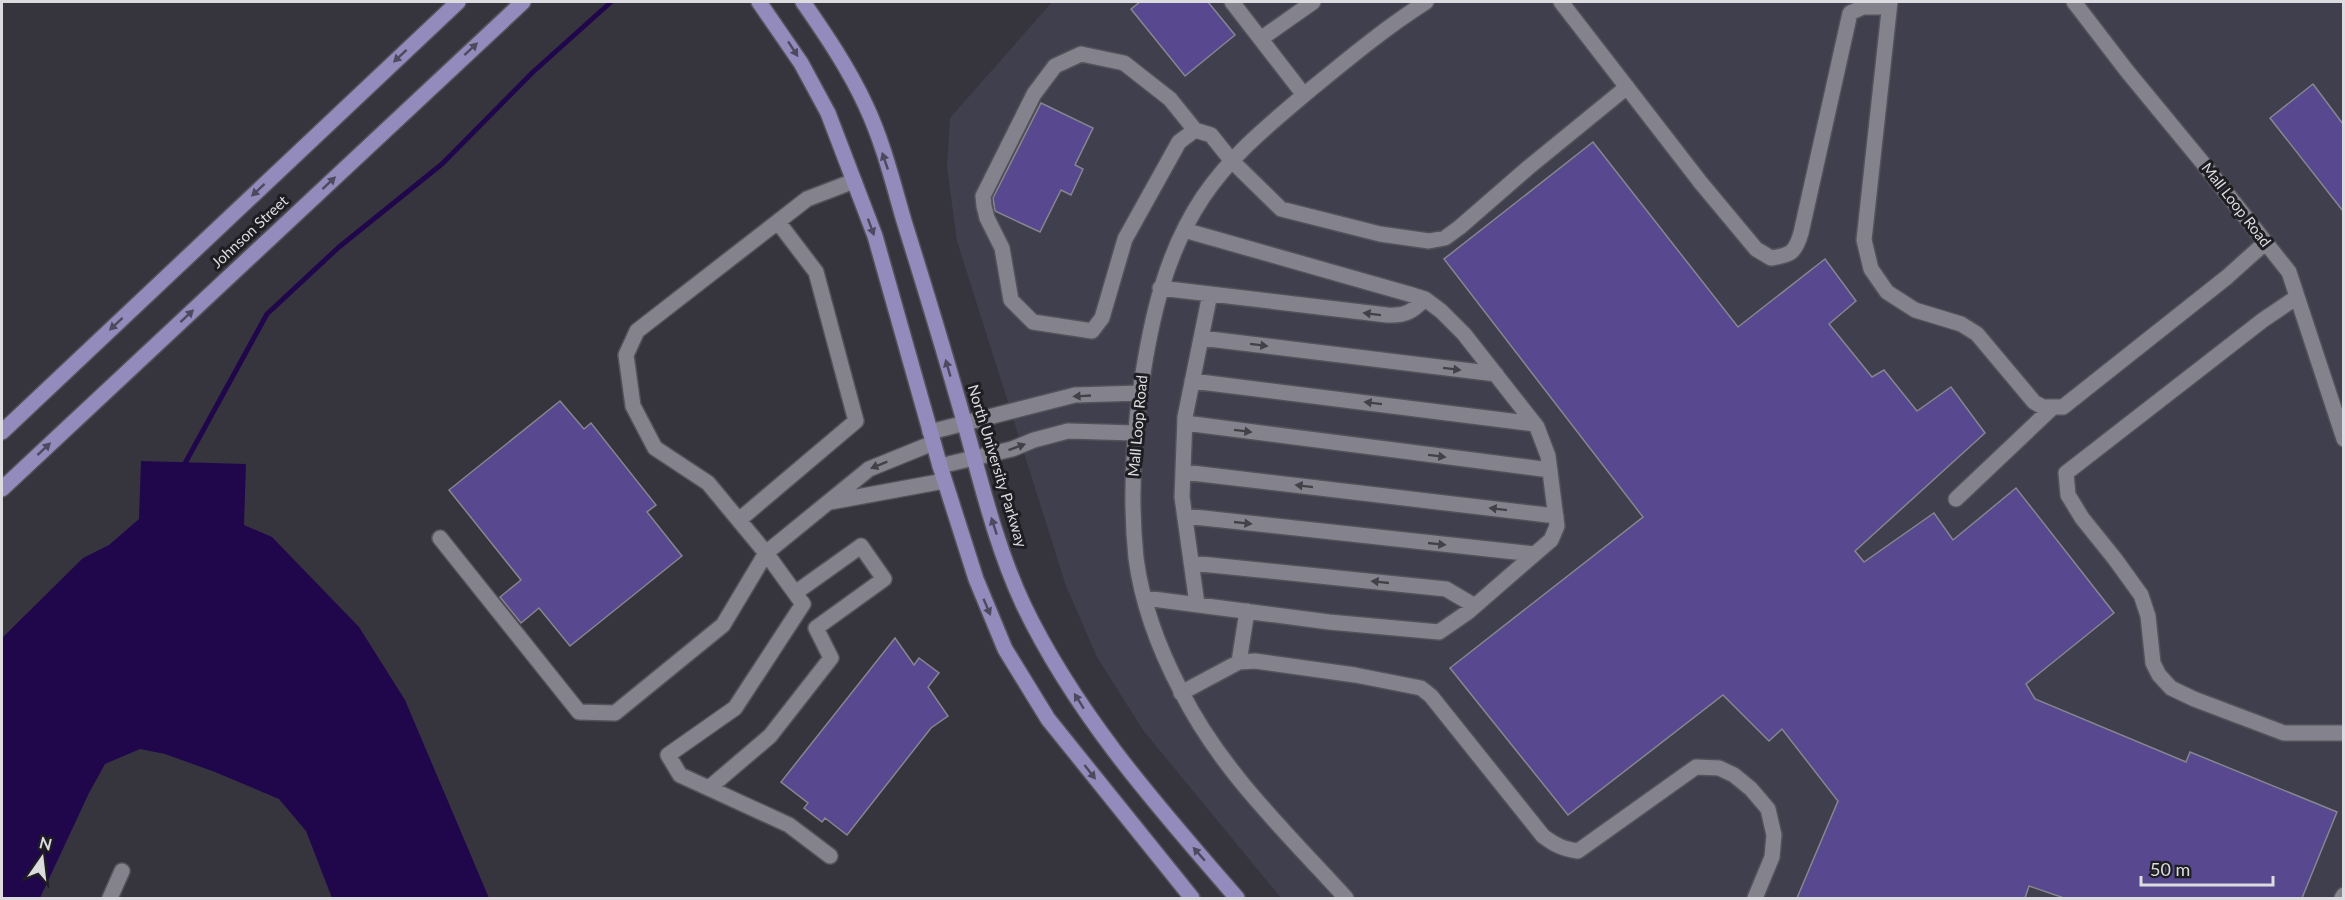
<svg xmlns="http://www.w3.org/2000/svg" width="2345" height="900" font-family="Lato,sans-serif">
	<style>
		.built { fill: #403f4d }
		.water { fill: #20074c }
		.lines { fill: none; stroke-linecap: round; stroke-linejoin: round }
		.stream { stroke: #20074c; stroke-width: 5 }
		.building { fill: #57488f; stroke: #878690; stroke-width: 1.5 }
		.minor-casing { stroke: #535259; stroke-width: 18 }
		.major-casing { stroke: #535259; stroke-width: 18 }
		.minor { stroke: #84838d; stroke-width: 15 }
		.major { stroke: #938bbc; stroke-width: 15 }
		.oneway { fill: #4d495f }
		.oneway2 { fill: #424147 }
		.labels { text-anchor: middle; stroke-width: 6; stroke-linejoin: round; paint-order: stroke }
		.street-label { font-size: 15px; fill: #dbdbe0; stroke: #1e1d21 }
	</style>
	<rect width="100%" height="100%" fill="#36353e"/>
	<!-- built -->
	<path class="built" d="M1052,2H2343V898H1281L1143,730L1097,657L1066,586L957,241L947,167L950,118Z"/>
	<!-- water -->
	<path class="water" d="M141,461L246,464L244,525L272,537L359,627L405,700L489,898H332L306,831L279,799L215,772L165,754L140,749L105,764L89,793L40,898H2V638L83,558L109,545L139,519Z"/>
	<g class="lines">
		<!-- stream -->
		<path class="stream" d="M183,467L267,314L339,247L442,164L533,72L611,2"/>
	</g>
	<!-- building -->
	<path class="building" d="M1140,2H1208L1235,35L1185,76L1131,9Z
		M2313,84L2343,124V211L2270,118Z
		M1041,103L1093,128L1075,165L1083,169L1071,195L1061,190L1040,232L995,211L993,198Z
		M1593,142L1738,327L1825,259L1856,301L1829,324L1872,377L1884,370L1917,411L1951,387L1985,433L1855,551L1864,562L1934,513L1953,540L2016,488L2114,613L2026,684L2035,699L2186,762L2190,752L2337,812L2302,898H2064L2029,886L2025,898H1797L1838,801L1782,729L1769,741L1723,695L1568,815L1450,668L1643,517L1444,259Z
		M560,401L584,429L591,423L656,505L647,512L682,556L570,646L539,608L521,623L500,597L521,580L449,490Z
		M895,638L914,665L919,658L939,673L928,687L948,716L931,728L847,835L825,818L822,822L804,808L808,803L781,782Z"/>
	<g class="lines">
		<!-- minor casing -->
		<g class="minor-casing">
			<path id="minor" d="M1232,2L1304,95
				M1561,2L1701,183L1756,249L1771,258C1791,255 1795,253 1801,233L1850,13L1863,7H1889
				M1890,2L1864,240L1871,269L1887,292L1915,310L1961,324L1977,334L2034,402L2043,407H2063L2227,277L2266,242
				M2074,2L2127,71L2202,162L2289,272L2344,439
				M1262,38L1313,2
				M1195,130L1170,99L1124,63L1081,54L1055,66L1034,94L983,196L984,206L987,218L1002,248L1011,300L1033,322L1092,331L1102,318L1125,239L1179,142L1195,130L1211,135L1231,160L1281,209L1380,234L1429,241L1445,238L1460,227L1529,167L1627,87
				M854,181L807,199L637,331L626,355L633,406L655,448L708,483L766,553L869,469L933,443
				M1160,288L1387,315C1405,316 1412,312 1425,299
				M2297,297L2263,320L2066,473L2068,495L2082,518L2115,559L2141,595L2148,616L2153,663L2159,675L2171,688L2194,699L2284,733H2344
				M1201,338L1496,374
				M1192,381L1535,424
				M1185,423L1550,470
				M930,432L1075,395L1140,393
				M940,466L1012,449L1034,440L1068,431L1135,433
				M1183,472L1556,516
				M1956,499L2052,408
				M830,502L944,481
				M1185,516L1534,554
				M739,520L856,421L816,272L778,222
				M440,538L579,712L615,713L723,625L766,553L803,604L735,708L668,755L680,775L789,825L830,856
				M1191,563L1446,589L1475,606
				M1145,598L1329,622L1439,632L1468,612L1551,540L1557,526L1548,456L1537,427L1464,334L1441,311L1425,299L1409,294L1184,230
				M1197,604L1182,497L1185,417L1210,294
				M1239,662L1247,611
				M1181,693L1239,662L1255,661L1355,675L1421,688L1431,696L1543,836C1555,845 1563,849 1578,851L1696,767L1719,768L1734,775L1751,789L1768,809L1774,835L1772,857L1755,898
				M709,788L770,736L831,658L816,628L884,579L861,546L795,593
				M110,898L122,871
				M1346,898C1287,833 1221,771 1181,691C1160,651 1142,604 1136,558C1130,500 1133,443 1141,386C1151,319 1165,254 1203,197C1232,154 1271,123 1310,90C1348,59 1385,28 1426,2
				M2342,898L2344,895"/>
		</g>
		<!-- major casing -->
		<g class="major-casing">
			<path id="major" d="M759,2L801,63L828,113L875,236L940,466L976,579L1005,649L1048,719L1192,898
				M803,2C826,35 849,69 866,106C883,142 893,183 904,221C925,288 945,354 964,421C981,482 996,546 1023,604C1076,715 1158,807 1237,898
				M2,432L458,2
				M2,489L523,2"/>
		</g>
		<!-- minor -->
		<use href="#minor" class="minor"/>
		<!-- major -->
		<use href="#major" class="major"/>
	</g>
	<!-- one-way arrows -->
	<defs><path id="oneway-solid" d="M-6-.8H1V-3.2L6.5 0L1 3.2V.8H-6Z" transform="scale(1.5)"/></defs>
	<g class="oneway">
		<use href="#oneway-solid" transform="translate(471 49) rotate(-43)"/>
		<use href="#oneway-solid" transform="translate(793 49) rotate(57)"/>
		<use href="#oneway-solid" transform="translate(400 56) rotate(137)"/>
		<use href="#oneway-solid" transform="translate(885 161) rotate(-109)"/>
		<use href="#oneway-solid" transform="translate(329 183) rotate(-43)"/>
		<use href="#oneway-solid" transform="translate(258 190) rotate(137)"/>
		<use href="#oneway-solid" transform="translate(871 227) rotate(70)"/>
		<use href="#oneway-solid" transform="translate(187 316) rotate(-43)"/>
		<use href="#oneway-solid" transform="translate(116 324) rotate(137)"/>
		<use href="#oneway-solid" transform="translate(948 368) rotate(-106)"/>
		<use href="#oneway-solid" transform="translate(44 449) rotate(-43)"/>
		<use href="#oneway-solid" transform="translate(994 526) rotate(-108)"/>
		<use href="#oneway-solid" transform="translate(987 607) rotate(67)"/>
		<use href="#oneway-solid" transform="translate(1079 701) rotate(-122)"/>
		<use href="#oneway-solid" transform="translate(1090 772) rotate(52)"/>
		<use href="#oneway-solid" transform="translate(1199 854) rotate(-131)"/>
	</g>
	<g class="oneway2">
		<use href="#oneway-solid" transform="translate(1372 314) rotate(-173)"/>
		<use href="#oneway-solid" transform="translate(1259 345) rotate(7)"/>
		<use href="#oneway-solid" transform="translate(1452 369) rotate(7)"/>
		<use href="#oneway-solid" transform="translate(1082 396) rotate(177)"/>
		<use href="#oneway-solid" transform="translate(1373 403) rotate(-173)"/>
		<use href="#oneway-solid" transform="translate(1243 431) rotate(7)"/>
		<use href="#oneway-solid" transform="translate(1017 447) rotate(-20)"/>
		<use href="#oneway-solid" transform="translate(1437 456) rotate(7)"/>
		<use href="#oneway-solid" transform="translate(879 465) rotate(158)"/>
		<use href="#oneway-solid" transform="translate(1304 486) rotate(-173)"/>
		<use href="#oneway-solid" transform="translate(1498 509) rotate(-173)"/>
		<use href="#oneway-solid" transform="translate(1243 523) rotate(6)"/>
		<use href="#oneway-solid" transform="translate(1437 544) rotate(6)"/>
		<use href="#oneway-solid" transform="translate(1380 582) rotate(-174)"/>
	</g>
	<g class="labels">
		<!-- street labels -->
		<g class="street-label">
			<text transform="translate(2236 205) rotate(52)" y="5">Mall Loop Road</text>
			<text transform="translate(250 232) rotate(-43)" y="5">Johnson Street</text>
			<text transform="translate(1138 426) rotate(-85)" y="5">Mall Loop Road</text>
			<text transform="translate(997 466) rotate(73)" y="5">North University Parkway</text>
		</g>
	</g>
	<!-- border -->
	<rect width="2345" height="900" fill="none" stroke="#dbdbe0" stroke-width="6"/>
	<!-- north arrow -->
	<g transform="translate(42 858) rotate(14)" stroke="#1e1d21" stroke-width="4.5" paint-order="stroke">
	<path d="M0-4.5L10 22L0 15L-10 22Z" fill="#dbdbe0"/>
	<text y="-9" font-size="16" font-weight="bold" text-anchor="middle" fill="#dbdbe0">N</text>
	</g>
	<!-- scale -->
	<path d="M2141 876v9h132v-9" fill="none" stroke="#dbdbe0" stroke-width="3"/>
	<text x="2150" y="876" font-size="18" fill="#dbdbe0" stroke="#1e1d21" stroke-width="4.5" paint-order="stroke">50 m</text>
</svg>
